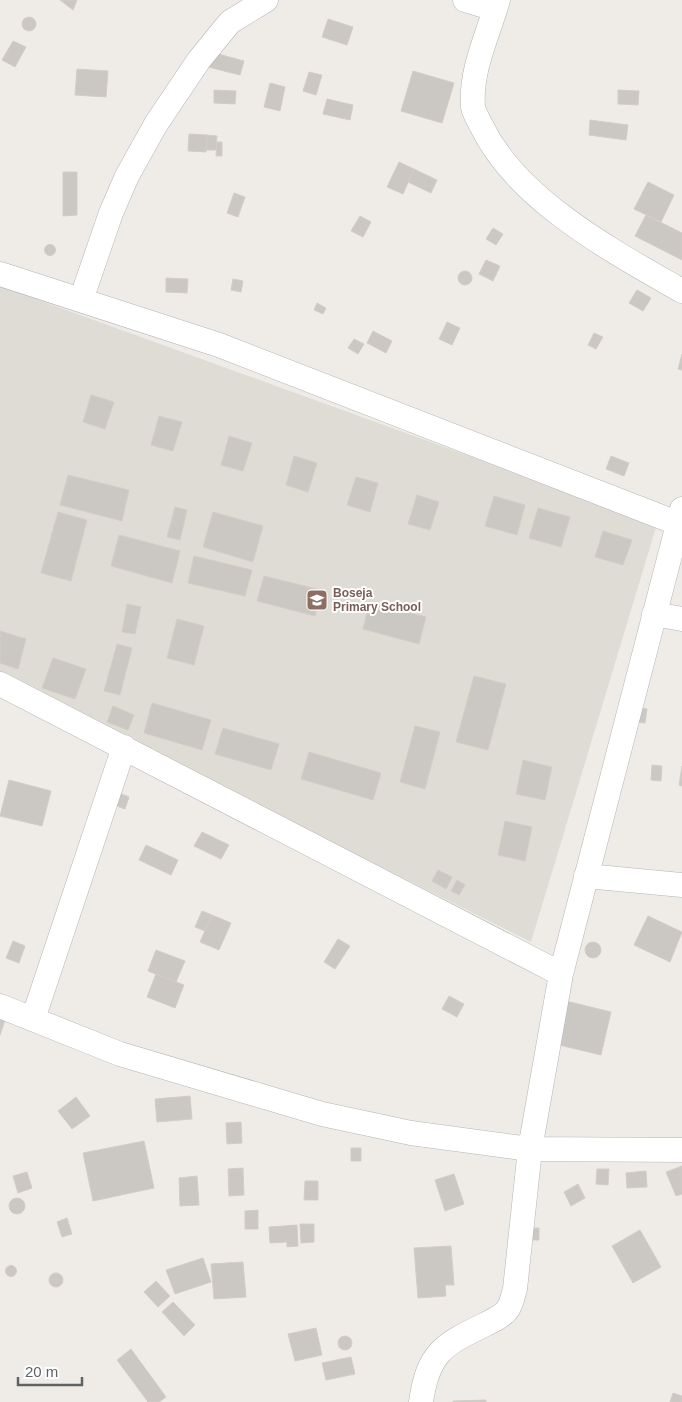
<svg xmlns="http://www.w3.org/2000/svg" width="682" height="1402" font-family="Arial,sans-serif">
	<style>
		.education { fill: #dfdcd5 }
		.building { fill: #cbc7c3; stroke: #d4cdc5 }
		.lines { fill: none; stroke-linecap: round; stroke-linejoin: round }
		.minor-casing { stroke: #b2b5b8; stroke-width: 25 }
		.minor { stroke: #fff; stroke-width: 24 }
		.labels { text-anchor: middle; stroke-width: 4; stroke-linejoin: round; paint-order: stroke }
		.education-label { font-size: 12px; font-weight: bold; fill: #785e54; stroke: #fff; text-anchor: start }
	</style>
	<rect width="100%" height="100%" fill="#efece7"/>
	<!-- education -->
	<path class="education" d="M0,286L657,524L531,942L0,676Z"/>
	<!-- building -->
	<path class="building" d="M60,0H77L73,10Z
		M22 24a7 7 0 1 1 14 0a7 7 0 1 1-14 0Z
		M328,19L353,27L347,45L322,37Z
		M13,41L26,47L15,67L2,60Z
		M211,52L244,61L240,75L208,67Z
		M77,69L108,71L106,97L75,95Z
		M413,71L454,83L442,123L401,111Z
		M309,72L322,75L316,95L303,91Z
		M270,83L285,87L280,111L264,107Z
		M214,90L236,91L235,104L214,103Z
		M618,90L639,91L638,105L618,104Z
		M327,99L353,105L350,120L323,114Z
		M590,120L628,125L626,140L589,135Z
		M189,134L207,135L206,152L188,151Z
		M207,135L217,136L216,150H206Z
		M217,142H222V156H216Z
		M399,162L414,169L403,194L387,187Z
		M414,169L437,180L431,193L408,182Z
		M63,172H77V215L63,216Z
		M648,182L674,195L661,222L634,209Z
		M234,193L245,197L238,217L227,213Z
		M646,215L682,233V260L635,236Z
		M360,216L371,222L363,237L351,231Z
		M493,228L503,234L496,245L486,239Z
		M44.5 250a5.5 5.5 0 1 1 11 0a5.5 5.5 0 1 1-11 0Z
		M486,260L500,266L493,281L479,274Z
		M458 278a7 7 0 1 1 14 0a7 7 0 1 1-14 0Z
		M166,278L188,279L187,293L166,292Z
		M233,279L243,281L241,292L231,290Z
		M637,290L651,298L643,311L629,303Z
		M317,303L326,308L323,314L314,310Z
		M447,322L460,328L452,345L439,339Z
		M373,331L392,341L386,353L367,343Z
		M594,333L603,337L596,349L588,345Z
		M354,339L364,344L358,354L348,348Z
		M682,354V370L678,369Z
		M91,395L114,402L105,429L83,422Z
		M159,416L182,422L173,451L151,445Z
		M229,436L252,443L243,471L221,465Z
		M294,456L317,463L308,492L286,485Z
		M611,456L629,463L624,476L606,469Z
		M68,475L129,490L122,521L60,505Z
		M356,477L378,483L370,512L347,505Z
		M417,495L439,502L430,530L408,524Z
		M494,496L525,505L517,535L485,526Z
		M175,507L187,510L180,540L167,537Z
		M538,508L570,517L561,547L529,538Z
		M58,512L87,520L71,581L41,573Z
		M213,512L263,526L253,562L203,547Z
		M603,531L632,540L623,565L595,557Z
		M119,535L180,551L172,583L111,566Z
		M194,556L252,570L245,596L188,583Z
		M264,576L321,590L315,616L257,601Z
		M370,602L426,617L419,644L363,629Z
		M127,604L141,607L135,634L122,632Z
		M177,619L204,626L194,665L167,658Z
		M0,631L26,639L18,669L0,663Z
		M117,644L132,648L120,695L104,691Z
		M53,658L86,669L75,699L42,688Z
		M474,676L506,684L488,750L456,742Z
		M152,703L211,720L202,750L144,733Z
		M113,706L134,715L128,730L107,722Z
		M639,708L647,709L645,723L637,722Z
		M415,726L440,732L425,789L400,782Z
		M223,728L279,744L271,770L215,754Z
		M309,752L381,773L373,800L301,779Z
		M523,760L552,767L545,800L516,794Z
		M652,765L662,766L661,781L651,780Z
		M682,766V786L679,785Z
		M9,780L51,791L42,826L0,816Z
		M119,793L129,797L125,809L114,805Z
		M505,821L532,827L525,861L498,855Z
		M202,832L229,845L221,859L194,846Z
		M146,845L178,860L171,875L139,860Z
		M438,870L452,877L446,889L432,881Z
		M457,880L465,885L459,895L451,891Z
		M202,911L212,915L205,931L195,927Z
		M212,915L231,923L219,950L200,942Z
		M648,916L682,932L670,962L634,945Z
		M338,939L350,946L335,969L324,962Z
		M13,941L25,946L19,963L6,958Z
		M585 950a8 8 0 1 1 16 0a8 8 0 1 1-16 0Z
		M156,950L185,961L176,982L148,971Z
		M156,974L184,985L175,1008L147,997Z
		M449,996L464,1004L457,1017L442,1009Z
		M566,1001L611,1012L601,1055L555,1044Z
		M0,1015L6,1017L0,1035Z
		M190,1096L192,1119L157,1122L155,1099Z
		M76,1097L90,1116L72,1129L58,1111Z
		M241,1122L242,1143L227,1144L226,1123Z
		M144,1141L154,1188L93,1201L83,1153Z
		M351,1148H361V1161H351Z
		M682,1166V1194L676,1196L666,1172Z
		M243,1168L244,1195L229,1196L228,1169Z
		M597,1169H609L608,1185L596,1184Z
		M646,1171L647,1187L627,1188L626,1173Z
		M27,1172L32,1188L18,1193L13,1176Z
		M454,1174L464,1204L445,1211L435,1180Z
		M197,1176L199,1205L180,1206L179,1178Z
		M305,1181H318V1200H304Z
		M578,1184L585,1198L571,1206L564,1192Z
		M9 1206a8 8 0 1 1 16 0a8 8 0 1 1-16 0Z
		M258,1210V1229H245V1211Z
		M67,1218L72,1234L62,1237L57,1222Z
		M300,1224H314V1242L301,1243Z
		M297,1225L298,1246L287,1247V1242L270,1243L269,1227Z
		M531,1228H539V1240H531Z
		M640,1230L661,1267L633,1283L612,1246Z
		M451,1246L454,1285H445L446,1296L418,1298L414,1248Z
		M203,1258L211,1282L175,1294L166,1270Z
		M243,1262L246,1297L214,1299L211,1264Z
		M5.5 1271a5.5 5.5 0 1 1 11 0a5.5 5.5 0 1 1-11 0Z
		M49 1280a7 7 0 1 1 14 0a7 7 0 1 1-14 0Z
		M156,1281L170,1296L158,1307L144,1292Z
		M173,1302L195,1325L184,1336L162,1312Z
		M316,1328L322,1355L295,1361L288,1334Z
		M338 1343a7 7 0 1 1 14 0a7 7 0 1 1-14 0Z
		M131,1349L166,1397L159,1402H148L117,1360Z
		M351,1357L355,1374L326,1380L322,1363Z
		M673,1393L682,1396V1402H670Z
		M486,1400V1402H453V1401Z"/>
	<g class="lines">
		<!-- minor casing -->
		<g class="minor-casing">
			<path id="minor" d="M465,0L495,9
				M498,0C488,35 470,70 473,107C474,113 479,121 482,127C518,201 614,252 682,291
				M0,274L219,345L677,523
				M81,300L111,213L127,176L156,124L199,60L230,22L266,0
				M654,614L682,619
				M0,684L561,974
				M586,876L682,885
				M0,1006L120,1054L322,1114L411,1133L530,1149L682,1150
				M33,1019L124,747
				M421,1402C428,1351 445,1344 488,1323C494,1320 506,1314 509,1307C512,1302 513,1295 515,1289L530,1149L561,974L682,509"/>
		</g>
		<!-- minor -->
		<use href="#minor" class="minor"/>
	</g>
	<!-- icons -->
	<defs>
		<g id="school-square" transform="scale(1.125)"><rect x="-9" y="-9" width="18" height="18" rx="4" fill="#8d6e63" stroke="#fff"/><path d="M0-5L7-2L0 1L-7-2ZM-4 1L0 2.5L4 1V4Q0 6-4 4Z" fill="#fff"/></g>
	</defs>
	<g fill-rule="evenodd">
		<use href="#school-square" x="317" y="600"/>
	</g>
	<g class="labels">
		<!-- education labels -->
		<g class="education-label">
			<text x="333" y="597">Boseja<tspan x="333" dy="14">Primary School</tspan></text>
		</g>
	</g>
	<!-- scale -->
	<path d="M18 1377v8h64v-8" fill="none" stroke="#5e6366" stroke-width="2.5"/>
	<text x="25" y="1377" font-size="15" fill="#5e6366" stroke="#ffffff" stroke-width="4" paint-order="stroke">20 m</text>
</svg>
